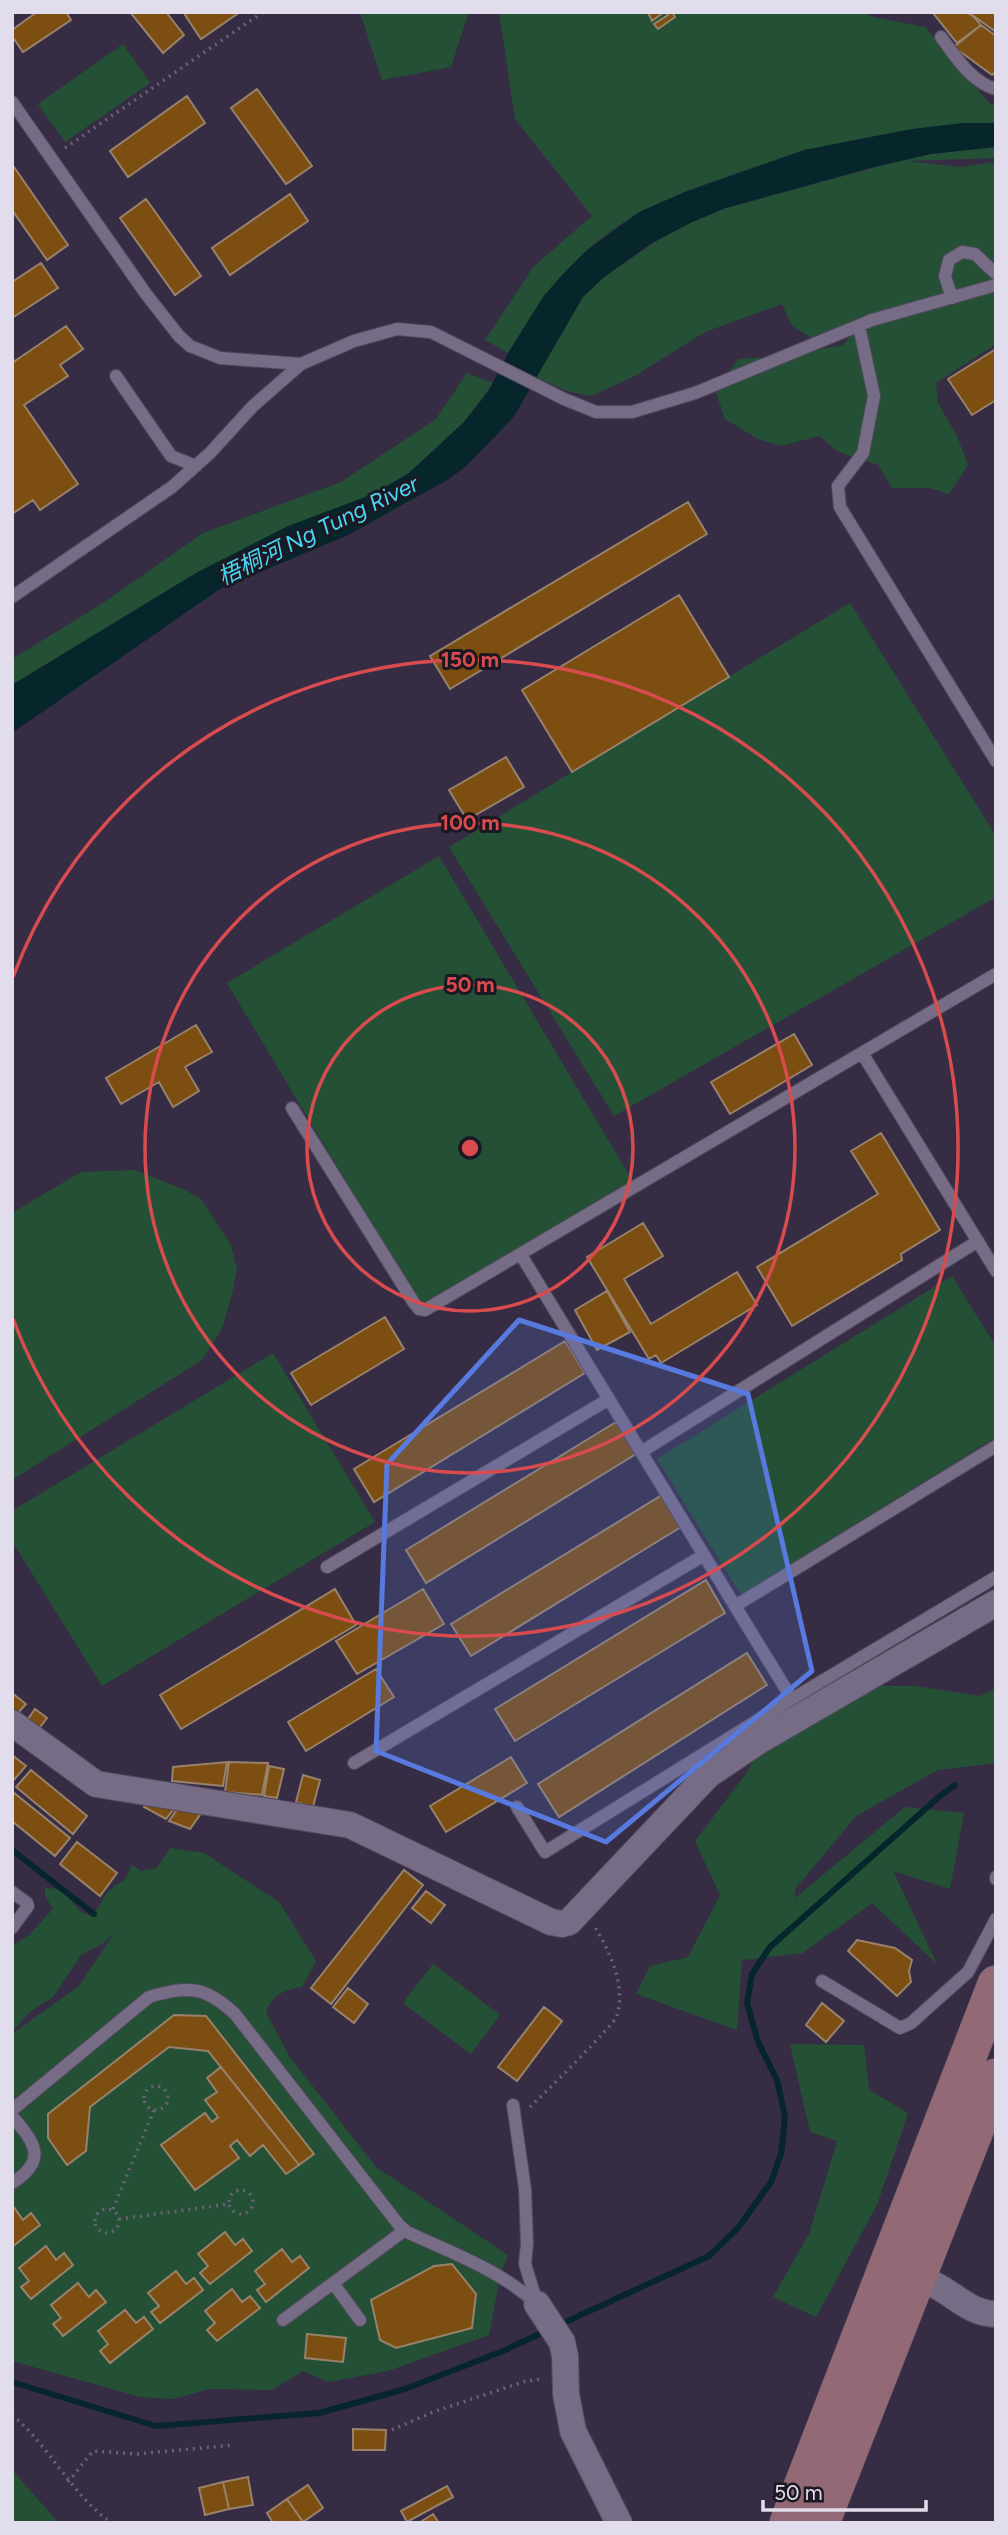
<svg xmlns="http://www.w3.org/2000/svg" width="1008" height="2535" font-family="Figtree,'Noto Sans SC',sans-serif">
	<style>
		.green { fill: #245135 }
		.water { fill: #07262c }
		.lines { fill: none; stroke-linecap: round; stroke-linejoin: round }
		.stream { stroke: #07262c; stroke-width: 6 }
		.building { fill: #7c4e11; stroke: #98826c; stroke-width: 2 }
		.lane-casing { stroke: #51495c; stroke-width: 14 }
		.street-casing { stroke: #51495c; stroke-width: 28 }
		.secondary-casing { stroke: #51495c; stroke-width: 38 }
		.path { stroke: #6a6377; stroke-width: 3.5; stroke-dasharray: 2 5; stroke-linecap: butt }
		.lane { stroke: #766c86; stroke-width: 12 }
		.street { stroke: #766c86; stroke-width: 26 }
		.secondary { stroke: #926975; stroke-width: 37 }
		.marked { fill: #5879de; fill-opacity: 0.2; stroke: #5879de; stroke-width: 5; stroke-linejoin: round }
		.ring { fill: none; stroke: #d84c4f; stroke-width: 3.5 }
		.labels { text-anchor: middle; stroke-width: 6; stroke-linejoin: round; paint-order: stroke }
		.water-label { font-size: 23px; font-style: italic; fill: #48d6f2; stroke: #1c1823 }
		.centre { fill: #d84c4f; stroke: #1c1823; stroke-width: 3.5 }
		.ring-label { font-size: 21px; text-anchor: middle; font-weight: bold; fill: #d84c4f; stroke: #1c1823; stroke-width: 6; stroke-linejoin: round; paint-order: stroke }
	</style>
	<rect width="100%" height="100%" fill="#362d44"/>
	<!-- green -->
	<path class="green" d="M360,12H469L451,67L382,80Z
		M499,12H862L873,17L925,27L990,104H996V123C901,125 809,147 720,179C671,196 624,216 585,252C553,281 531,316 508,353L485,340L534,266L592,216L515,119Z
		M123,44L150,83L65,142L38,104Z
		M996,147V158L907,161L960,167L996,162V344L936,383L938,403L957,436L968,465L949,494L930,488H892L878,465L839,452L819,436L781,446L758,439L725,419L716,392L738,359L783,356L843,345L858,327L818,342L792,326L782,304L705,332L633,377L591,396L569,392L536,377L583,297L603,278L655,242L692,222L726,208L899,161L931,154Z
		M467,373L493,383L465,421L409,473L373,494L196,573L12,685V659L100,605L203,533L341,482L436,419Z
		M850,603L996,836V897L614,1116L449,847Z
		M439,856L632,1180L421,1307L227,983Z
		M135,1170L185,1190L201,1199L231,1245L237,1270L232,1294L222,1329L202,1360L12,1480V1213L81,1172Z
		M952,1276L996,1347V1437L741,1595L657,1459Z
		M273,1353L375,1522L102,1686L12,1541V1511Z
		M878,1686H915L980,1696L996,1688V1763L938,1770L856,1816L795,1889V1898L905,1807L964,1813L950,1889L893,1871L937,1964L872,1903L803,1953L742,1960L737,2030L636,1994L650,1966L688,1957L720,1895L695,1841L748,1771L759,1744Z
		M170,1848L204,1853L279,1902L316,1961L302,1987C284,1990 273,1994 266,2012L289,2056L376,2167L508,2255L500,2276L489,2335L388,2371L328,2382L303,2371L272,2390L210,2389L173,2399L140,2397L12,2361V2034L79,1986L115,1932L104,1943L81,1955L53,1997L30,2012L12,2032V1946L29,1935L53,1909L45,1896V1888L61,1889L80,1911L92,1917L108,1891L125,1879L132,1865L141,1871L157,1868Z
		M433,1964L500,2015L471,2054L403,2003Z
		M790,2044L864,2045L869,2090L908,2113L877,2205L816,2317L773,2297L809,2234L837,2141L810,2132Z
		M12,2470L59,2523H12Z"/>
	<!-- water -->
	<path class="water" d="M963,123H996V147L931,154L870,168L726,208L692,222L650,244L603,278L583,297L513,418L465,467L449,479L348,535L220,589L12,733V685L196,573L288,526L373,494L409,473L463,423L488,392L508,353L543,297L561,276L586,251L639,212L685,192L804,150L912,129Z"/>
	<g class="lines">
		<!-- stream -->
		<path class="stream" d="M12,1850L94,1914
			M559,2325L709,2256L738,2228L771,2182L781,2154L785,2117L777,2080L758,2042L747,2003L752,1974L770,1947L941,1795L955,1785
			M12,2382L156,2426L319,2413L405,2389L503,2351L546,2331"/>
	</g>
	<!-- building -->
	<path class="building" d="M37,12H66L71,20L23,52L12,36V30Z
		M130,12H166L184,35L163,53Z
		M189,12H240L201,39L185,15Z
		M648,12H664L652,21Z
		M666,12H672L675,17L658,29L654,24L668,15Z
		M966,12L974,17L981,25L957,43L933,13Z
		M968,12H996V32Z
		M981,25L996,36V71L992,75L954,47Z
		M257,89L312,166L286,184L231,108Z
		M187,96L205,123L128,177L110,151Z
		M14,167L68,245L47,260L12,210V168Z
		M290,194L308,221L230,275L212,248Z
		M146,199L201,276L175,295L120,218Z
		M41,263L58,288L12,318V282Z
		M66,326L83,349L60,365L68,376L24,405L78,484L40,510L33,500L12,514V363Z
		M996,349V400L972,415L948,379Z
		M688,502L707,534L450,689L430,656Z
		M679,595L729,677L572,772L522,690Z
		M506,757L524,787L467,820L449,790Z
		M196,1025L212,1052L185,1067L199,1091L173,1107L159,1082L121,1104L106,1078Z
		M794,1034L812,1065L730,1114L711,1082Z
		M881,1133L940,1230L901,1254L902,1260L792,1326L757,1267L878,1194L851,1151Z
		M643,1223L663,1256L624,1279L651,1324L737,1272L757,1305L661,1363L656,1355L649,1359L587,1257Z
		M607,1291L630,1332L597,1350L575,1310Z
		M385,1317L404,1349L311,1405L291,1373Z
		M565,1341L585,1373L374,1502L354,1469Z
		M616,1422L636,1454L426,1583L406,1550Z
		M662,1495L681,1527L471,1656L451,1624Z
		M706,1580L725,1613L515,1741L495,1709Z
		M335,1589L356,1625L181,1729L160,1695Z
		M423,1589L444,1624L357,1674L336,1641Z
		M747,1653L767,1685L559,1817L538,1784Z
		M376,1669L394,1697L306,1751L288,1722Z
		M12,1693L26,1704L15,1716L12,1713Z
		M35,1709L47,1718L37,1731L26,1722Z
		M12,1755L26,1766L12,1782Z
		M511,1757L527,1783L446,1832L430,1806Z
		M227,1762L223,1786L172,1781L173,1767Z
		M229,1762L268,1763L262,1795L225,1792Z
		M269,1766L284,1769L277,1798L264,1796Z
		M31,1770L87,1816L73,1834L16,1787Z
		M303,1775L320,1780L313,1807L296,1802Z
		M157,1789L183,1797L166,1819L144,1807Z
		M13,1792L70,1838L55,1856L12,1821Z
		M187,1795L209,1802L190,1829L169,1821Z
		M77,1842L117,1873L100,1896L60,1864Z
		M404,1870L423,1885L331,2004L311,1988Z
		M426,1891L445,1905L431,1923L412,1908Z
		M857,1940L895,1948L912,1960L909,1971L911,1982L897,1996L848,1951Z
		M348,1988L368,2004L354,2023L333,2007Z
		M822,2003L844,2021L826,2042L806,2025Z
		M544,2007L562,2021L517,2081L498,2067Z
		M174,2015L206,2016L314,2154L299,2165L208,2051L169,2047L90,2107L86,2151L67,2165L48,2138V2114Z
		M221,2067L299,2165L286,2174L263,2145L250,2156L237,2140L230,2146L239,2158L195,2190L161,2145L205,2113L212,2122L218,2117L205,2100L217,2092L207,2078Z
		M13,2206L23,2220L31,2213L40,2225L12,2247Z
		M225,2232L235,2245L243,2239L252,2251L210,2284L200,2273L208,2266L198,2254Z
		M46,2246L56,2260L64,2253L73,2265L31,2299L21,2287L29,2281L19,2268Z
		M282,2249L292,2262L300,2256L309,2268L266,2302L257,2290L265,2284L255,2271Z
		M452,2264L476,2294L472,2328L396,2348L380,2340L371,2300L434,2266Z
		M176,2271L186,2284L194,2278L203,2290L160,2323L151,2312L159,2306L148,2293Z
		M78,2283L89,2297L96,2290L106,2302L63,2336L53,2324L61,2318L51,2305Z
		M232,2289L242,2302L250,2296L260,2308L217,2341L207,2330L215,2323L205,2311Z
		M125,2310L136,2323L144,2317L153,2329L110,2363L100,2351L108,2344L98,2331Z
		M307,2334L346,2338L343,2362L305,2358Z
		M353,2429L386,2430L385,2450H353Z
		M248,2477L253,2505L229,2509L223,2482Z
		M223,2482L229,2509L205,2515L199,2488Z
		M308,2485L323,2508L303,2522L287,2499Z
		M447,2486L453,2497L407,2522L401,2511Z
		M287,2499L303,2522L302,2523H273L267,2513Z
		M433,2514L439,2523H419Z"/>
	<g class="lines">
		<!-- lane casing -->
		<g class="lane-casing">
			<path id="lane" d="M941,37C956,57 971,82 996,89
				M12,102L146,294L179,336L190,346L220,358L301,364
				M952,298L945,276L949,260L962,252L975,254L996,274
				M859,326L874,396L863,453L838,486L840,507L996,761
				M116,376L171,456L196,466
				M12,597L172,487L210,453L253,406L301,364L354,341L397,329L431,332L564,399L596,412H632L695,393L872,320L996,285
				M862,1053L996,1271
				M292,1108L414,1303L419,1309L425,1310L996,974
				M521,1255L735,1606L996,1446
				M641,1452L978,1241
				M327,1567L609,1399
				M735,1606L792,1699
				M354,1763L704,1555
				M517,1807L545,1852L792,1699L996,1577
				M996,1877V1879
				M12,1892L27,1903L28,1906L12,1928
				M822,1981L900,2028L911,2023L968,1972L996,1919
				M513,2105L525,2189L527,2243L525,2264L537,2303
				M12,2110L149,1997C188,1986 204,1985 235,2014L399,2225L407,2232C452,2253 500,2270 537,2304
				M12,2116C34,2142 49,2160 12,2183
				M333,2283L360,2320
				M283,2320L405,2230"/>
		</g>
		<!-- street casing -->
		<g class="street-casing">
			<path id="street" d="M12,1723L96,1784L350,1825L551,1922L562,1924L569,1922L708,1775L757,1742L996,1603
				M918,2281C947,2282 963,2314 996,2314
				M537,2304L562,2342L565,2356L566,2394L573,2431L619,2523"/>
		</g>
		<!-- secondary casing -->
		<g class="secondary-casing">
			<path id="secondary" d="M788,2523L996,1984
				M821,2523L996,2077"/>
		</g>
		<!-- path -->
		<path class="path" d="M65,148L263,12
			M144 2098a12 12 0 1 1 24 0a12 12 0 1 1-24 0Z
			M530,2107C543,2095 614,2025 617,2016C626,1985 610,1953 595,1927
			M229 2202a12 12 0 1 1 24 0a12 12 0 1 1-24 0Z
			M113,2209L154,2110
			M95 2221a12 12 0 1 1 24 0a12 12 0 1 1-24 0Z
			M119,2219L229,2204
			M12,2415C51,2447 70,2494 112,2523
			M392,2430L433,2412L526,2381L542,2379
			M68,2482L93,2451L137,2454L234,2445"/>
		<!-- lane -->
		<use href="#lane" class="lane"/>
		<!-- street -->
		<use href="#street" class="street"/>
		<!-- secondary -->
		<use href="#secondary" class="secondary"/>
	</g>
	<!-- marked area -->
	<path class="marked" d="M519,1320L748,1394L812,1671L606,1842L376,1751L387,1464Z"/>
	<!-- distance rings -->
	<g class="ring">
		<circle cx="470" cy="1148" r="163"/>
		<circle cx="470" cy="1148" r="325"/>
		<path d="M13 977A488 488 0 1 1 13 1319"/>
	</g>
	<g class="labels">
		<!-- water labels -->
		<g class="water-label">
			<text transform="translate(318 530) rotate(-26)" y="8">梧桐河 Ng Tung River</text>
		</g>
	</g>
	<circle cx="470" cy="1148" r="10" class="centre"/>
	<g class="ring-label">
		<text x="470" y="667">150 m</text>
		<text x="470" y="830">100 m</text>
		<text x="470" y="992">50 m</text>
	</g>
	<!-- border -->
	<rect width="1008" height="2535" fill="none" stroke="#e2ddec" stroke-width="28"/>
	<!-- scale -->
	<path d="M763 2500v10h163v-10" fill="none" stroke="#e2ddec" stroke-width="3.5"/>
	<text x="774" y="2500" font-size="21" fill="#e2ddec" stroke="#1c1823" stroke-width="5" paint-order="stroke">50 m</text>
</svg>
